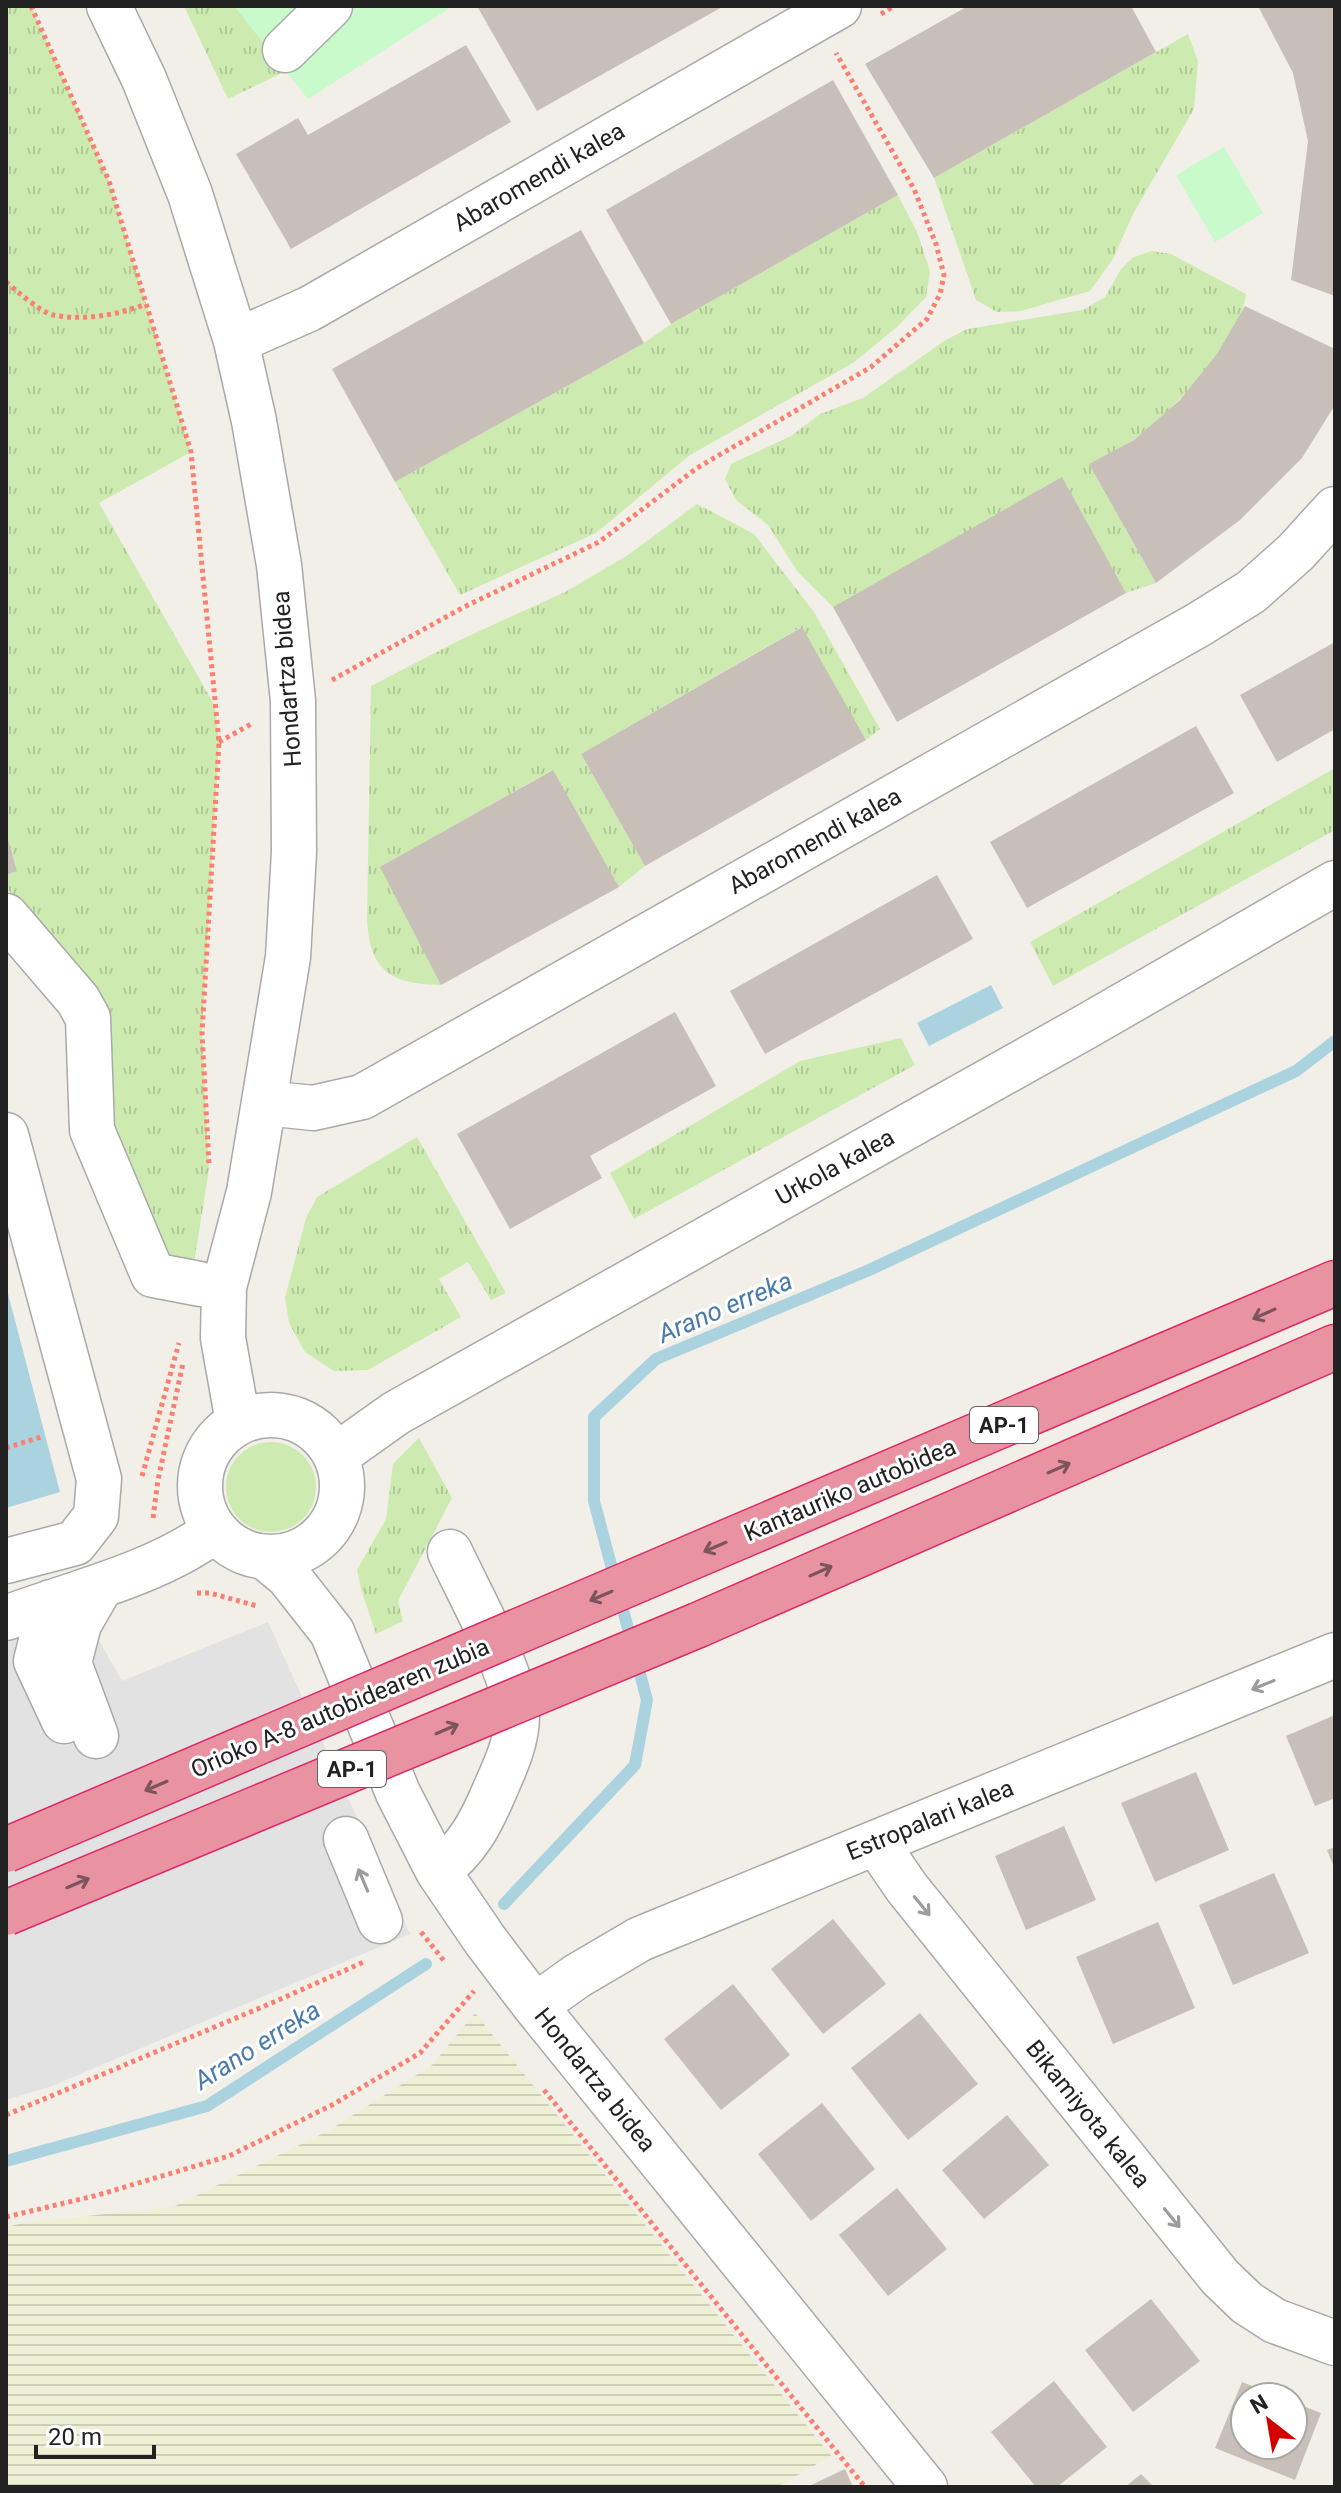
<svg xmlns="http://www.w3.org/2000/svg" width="1341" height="2493" font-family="Roboto,sans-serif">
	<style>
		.farmland { fill: url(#farmland-rules) }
		.grass { fill: url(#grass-tufts) }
		.park { fill: #c8facc }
		.garden { fill: #cdebb0 }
		.parking { fill: #e2e2e2 }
		.water { fill: #aad3df }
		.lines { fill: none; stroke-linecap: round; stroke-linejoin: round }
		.stream { stroke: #aad3df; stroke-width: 12 }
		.building { fill: #c7bfb8 }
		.minor-casing { stroke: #a9a9a9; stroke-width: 47 }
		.highway-casing { stroke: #dc2a67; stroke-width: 47 }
		.path { stroke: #fa8072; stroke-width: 5; stroke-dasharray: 4 4; stroke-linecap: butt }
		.minor { stroke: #fff; stroke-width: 44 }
		.highway { stroke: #e892a2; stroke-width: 44 }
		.highway-bridge-casing { stroke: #dc2a67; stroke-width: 47; stroke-linecap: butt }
		.highway-bridge { stroke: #e892a2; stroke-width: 44 }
		.oneway { stroke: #7b545c }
		.oneway2 { stroke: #9c9c9c }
		.labels { text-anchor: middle; stroke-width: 6; stroke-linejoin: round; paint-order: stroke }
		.shield { fill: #fff; stroke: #646464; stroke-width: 2 }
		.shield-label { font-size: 22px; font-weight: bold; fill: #222 }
		.street-label { font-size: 24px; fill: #222; stroke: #fff }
		.water-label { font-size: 26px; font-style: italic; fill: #4a7aab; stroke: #fff }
	</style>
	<defs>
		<pattern id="farmland-rules" width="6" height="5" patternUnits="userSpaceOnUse" patternTransform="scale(2)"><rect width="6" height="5" fill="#eef0d5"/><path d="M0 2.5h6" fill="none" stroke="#ccceb7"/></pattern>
		<pattern id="grass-tufts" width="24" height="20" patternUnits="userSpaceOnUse" patternTransform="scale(2)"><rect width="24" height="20" fill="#cdebb0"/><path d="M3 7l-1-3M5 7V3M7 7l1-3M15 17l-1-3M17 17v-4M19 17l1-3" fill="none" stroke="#b0c997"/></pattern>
	</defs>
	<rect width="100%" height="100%" fill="#f2efe9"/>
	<!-- farmland -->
	<path class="farmland" d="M475,2013L831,2456L777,2487H6V2227L28,2222L173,2207L328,2131L432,2065Z"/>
	<!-- grass -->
	<path class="grass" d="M6,6H31L109,181L191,452L99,503L215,706L219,742L202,1033L209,1169L194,1263L169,1259L104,1102L102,1007L6,887V875L17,871L6,833Z
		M184,6H235L286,71L228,99Z
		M1188,34L1198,61L1194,109L1134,212L1113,259L1090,291L1021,311L997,312L976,300L934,178Z
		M898,195L917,232L930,271L926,297L897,327L853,363L690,455L596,533L460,595L395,482L644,343L671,324Z
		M1151,251L1171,254L1246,294C1241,340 1171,414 1133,440C1120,449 1104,456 1089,464L1156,583L1126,593L1062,478L833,607L797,571L768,525L736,500L725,479L731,464L791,436L820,414L863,398L944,341L967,329L1083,310L1105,297L1121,269L1132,258Z
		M697,504L754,534L814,612L880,729L866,740L801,627L581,754L645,866L619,887L552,770L381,867L441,985C392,984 370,972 367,920L371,686L462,639L565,592L628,555Z
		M1335,768V830L1053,986L1030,942Z
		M901,1038L915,1065L634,1219L610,1173L800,1061Z
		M417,1137L506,1293L491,1300L468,1262L439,1279L461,1317L368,1370L334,1371L305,1352L289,1323L285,1298L306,1218L317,1197Z
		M419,1438L452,1498L398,1601L403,1621L376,1634L361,1589L357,1570L386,1519L393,1464Z"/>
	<!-- park -->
	<path class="park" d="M234,6H453L308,99Z
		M1224,147L1263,213L1215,242L1176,175Z"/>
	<!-- garden -->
	<path class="garden" d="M226 1487a45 45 0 1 1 90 0a45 45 0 1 1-90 0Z"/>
	<!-- parking -->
	<path class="parking" d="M268,1622L410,1934L52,2086L6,2100V1638L92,1628L122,1681Z"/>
	<!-- water -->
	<path class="water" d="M991,985L1003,1008L929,1046L917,1023Z
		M6,1286L60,1492L6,1508Z"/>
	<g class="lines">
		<!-- stream -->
		<path class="stream" d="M504,1904L635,1765L647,1700L594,1501V1417L656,1359L867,1271L1296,1071L1335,1041
			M6,2161L207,2106L426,1964"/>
	</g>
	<!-- building -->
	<path class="building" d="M477,6H724L537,111Z
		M968,6H1131L1156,52L934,178L865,64Z
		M1258,6H1335V296L1291,280L1308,141L1293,73Z
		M466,45L511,122L291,249L236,154L298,118L308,135Z
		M833,80L898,195L671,324L606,210Z
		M581,230L644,343L395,482L332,369Z
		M1245,306L1335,349V405L1302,458L1240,520L1156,583L1089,464L1134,440L1180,400L1217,354Z
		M1062,477L1126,593L897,722L833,607Z
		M802,627L866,740L645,866L581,754Z
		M1335,642V729L1277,762L1240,695Z
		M1196,726L1234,793L1027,908L990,842Z
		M553,770L619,887L441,985L380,867Z
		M7,836L17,871L6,875V837Z
		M937,875L973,939L765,1054L730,991Z
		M675,1012L716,1086L590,1156L602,1178L510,1229L457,1134Z
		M1335,1715V1798L1315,1806L1286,1736Z
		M1196,1772L1229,1850L1155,1882L1121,1803Z
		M1064,1826L1096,1900L1026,1930L995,1856Z
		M1335,1847V1870L1327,1850Z
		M1274,1873L1309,1953L1233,1985L1199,1905Z
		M833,1919L886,1984L823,2034L771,1969Z
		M1158,1922L1195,2008L1113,2044L1076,1957Z
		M733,1984L790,2055L721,2110L664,2039Z
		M920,2013L978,2084L908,2140L851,2068Z
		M822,2103L875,2169L811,2221L758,2154Z
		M1007,2115L1049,2165L984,2219L942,2170Z
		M897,2188L947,2249L888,2296L839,2235Z
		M1151,2299L1200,2361L1133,2412L1085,2350Z
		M1054,2381L1107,2447L1057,2487H1036L991,2432Z
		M1242,2382L1280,2397H1245V2445H1293V2402L1321,2413L1295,2480L1215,2448Z
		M845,2469L853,2487H807Z
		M1141,2474L1154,2487H1125Z"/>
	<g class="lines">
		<!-- minor casing -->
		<g class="minor-casing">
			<path id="minor" d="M109,6L144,79L190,194L236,341L254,421L279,565L293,701L294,852L288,957L249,1192L224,1287L223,1338L238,1422
				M285,50L330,6
				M236,341L309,309L839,6
				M6,916L78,1000L88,1018L92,1130L153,1275L200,1284
				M265,1103L313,1108L362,1097L1198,625L1251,592L1296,552L1335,509
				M6,1135L99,1479L96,1516L75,1543L6,1561
				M200 1486a71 71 0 1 1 142 0a71 71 0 1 1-142 0Z
				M337,1455L396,1413L1087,1026L1335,883
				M266,1558L288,1576L332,1632L398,1793L438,1871L485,1940L535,2006L925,2487
				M51,1602L36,1661L64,1721
				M6,1618C73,1593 156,1574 214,1531
				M96,1736L69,1663L79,1624L101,1586
				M346,1839L380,1921
				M876,1843L907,1888L1220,2277L1247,2303L1275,2321L1335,2343
				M438,1871C467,1849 480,1825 494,1792C504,1769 517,1743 517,1716C516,1677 468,1591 450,1552
				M535,2006L577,1976L640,1939L1335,1655"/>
		</g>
		<!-- highway casing -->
		<g class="highway-casing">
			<path id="highway" d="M673,1565L1335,1283
				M698,1625L1335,1347"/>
		</g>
		<!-- path -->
		<path class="path" d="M31,6L109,181L191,452L219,742L202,1033L209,1165
			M881,14L894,6
			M6,282C17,291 40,312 53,315C83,321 118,315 146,304
			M332,680L464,607L599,542L697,468L871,367L927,319L940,294L944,275L936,244L914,189L836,53
			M219,742L253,723
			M6,1448L44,1436
			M142,1476L179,1343
			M153,1518L158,1480L183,1363
			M197,1593H210L257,1606
			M421,1932L445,1962
			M544,2090L865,2487
			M6,2115L274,2002L366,1961
			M6,2217L98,2195L229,2156L332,2105L420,2053L474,1991"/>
		<!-- minor -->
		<use href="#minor" class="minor"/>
		<!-- highway -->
		<use href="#highway" class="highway"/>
		<!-- highway-bridge casing -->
		<g class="highway-bridge-casing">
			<path id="highway-bridge" d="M6,1850L673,1565
				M6,1913L698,1625"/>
		</g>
		<!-- highway-bridge -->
		<use href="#highway-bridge" class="highway-bridge"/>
	</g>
	<!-- one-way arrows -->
	<defs><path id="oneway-shaft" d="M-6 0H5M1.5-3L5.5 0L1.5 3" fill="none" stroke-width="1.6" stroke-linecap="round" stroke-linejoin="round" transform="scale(2)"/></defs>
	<g class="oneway">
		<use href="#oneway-shaft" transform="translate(1264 1314) rotate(156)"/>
		<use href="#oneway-shaft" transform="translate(1059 1468) rotate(-24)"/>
		<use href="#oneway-shaft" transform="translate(715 1547) rotate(157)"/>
		<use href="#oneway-shaft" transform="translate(821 1571) rotate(-24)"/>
		<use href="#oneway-shaft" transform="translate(601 1596) rotate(157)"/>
		<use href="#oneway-shaft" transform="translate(447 1729) rotate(-23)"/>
		<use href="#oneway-shaft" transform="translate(156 1786) rotate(157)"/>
		<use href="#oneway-shaft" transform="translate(78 1883) rotate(-23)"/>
	</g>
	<g class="oneway2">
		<use href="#oneway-shaft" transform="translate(1263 1685) rotate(158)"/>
		<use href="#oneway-shaft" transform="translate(363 1880) rotate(-113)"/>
		<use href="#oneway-shaft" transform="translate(922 1906) rotate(51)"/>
		<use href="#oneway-shaft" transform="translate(1172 2218) rotate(51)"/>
	</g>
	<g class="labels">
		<!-- shield labels -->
		<g class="shield">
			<rect x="970" y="1407" width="68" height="36" rx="6"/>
			<rect x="318" y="1751" width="68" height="36" rx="6"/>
		</g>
		<g class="shield-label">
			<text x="1004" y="1433">AP-1</text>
			<text x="352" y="1777">AP-1</text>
		</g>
		<!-- street labels -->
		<g class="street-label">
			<text transform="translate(539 177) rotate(-30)" y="8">Abaromendi kalea</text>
			<text transform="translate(287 679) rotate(-94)" y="8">Hondartza bidea</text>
			<text transform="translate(815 841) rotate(-29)" y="8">Abaromendi kalea</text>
			<text transform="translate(835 1167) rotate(-29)" y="8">Urkola kalea</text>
			<text transform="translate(850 1490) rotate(-23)" y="8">Kantauriko autobidea</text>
			<text transform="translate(340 1708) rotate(-23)" y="8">Orioko A-8 autobidearen zubia</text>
			<text transform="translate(930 1820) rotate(-22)" y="8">Estropalari kalea</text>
			<text transform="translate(595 2080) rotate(51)" y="8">Hondartza bidea</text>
			<text transform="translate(1088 2114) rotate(51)" y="8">Bikamiyota kalea</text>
		</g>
		<!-- water labels -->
		<g class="water-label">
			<text transform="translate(725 1307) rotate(-23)" y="9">Arano erreka</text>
			<text transform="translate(257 2045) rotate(-32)" y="9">Arano erreka</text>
		</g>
	</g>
	<!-- border -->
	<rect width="1341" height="2493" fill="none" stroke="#222222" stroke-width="16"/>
	<!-- north arrow -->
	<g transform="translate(1269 2421) rotate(329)"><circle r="38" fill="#ffffff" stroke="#a7a7a7" stroke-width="2"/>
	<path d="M0-6L14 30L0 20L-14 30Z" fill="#d40000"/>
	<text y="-12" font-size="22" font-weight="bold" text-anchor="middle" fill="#222222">N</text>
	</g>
	<!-- scale -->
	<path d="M36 2445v12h118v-12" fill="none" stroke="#222222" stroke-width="4"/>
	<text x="48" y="2445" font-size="24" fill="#222222" stroke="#ffffff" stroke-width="6" paint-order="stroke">20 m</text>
</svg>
